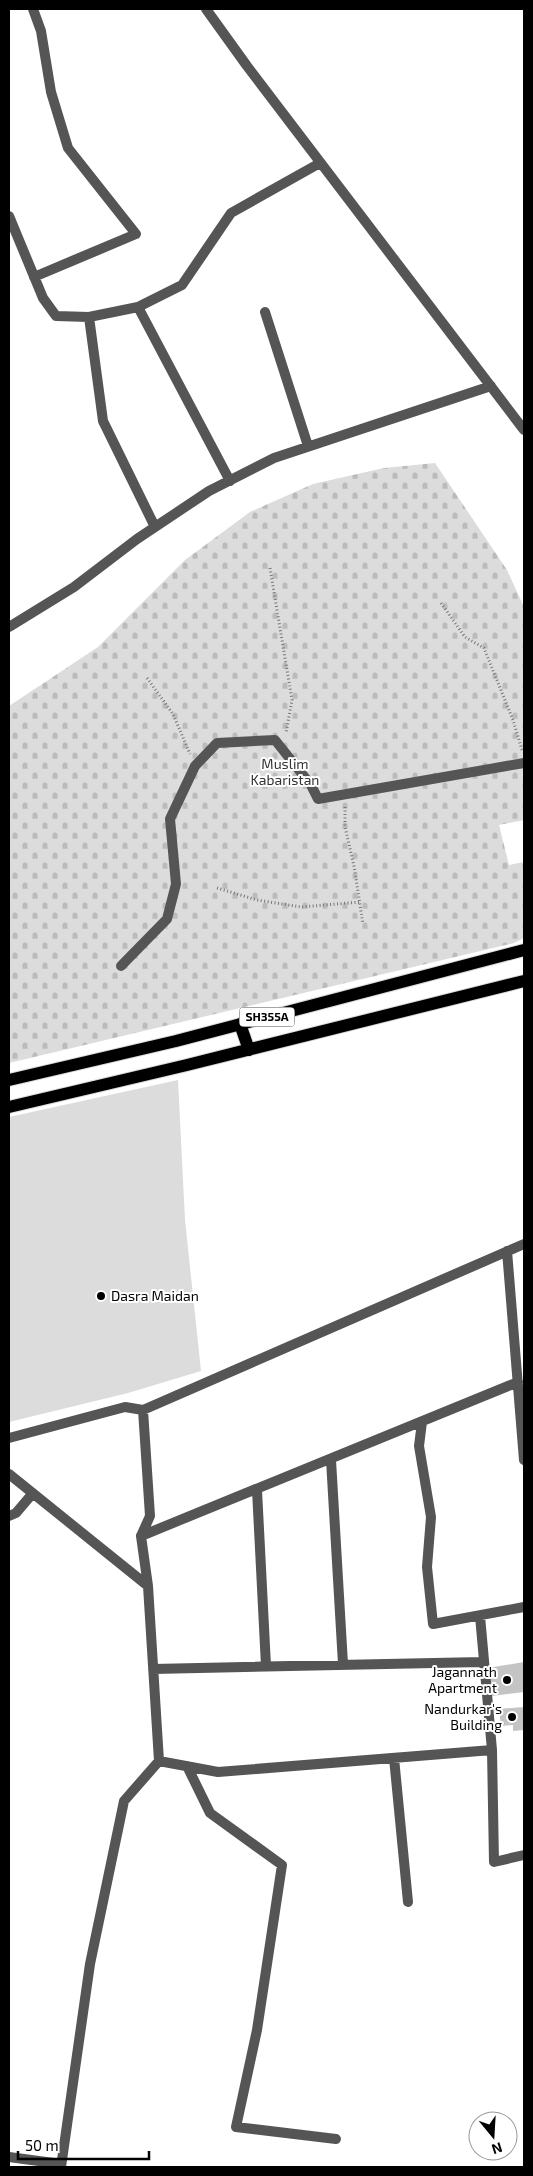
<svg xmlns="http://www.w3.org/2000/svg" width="533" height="2176" font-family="'Exo 2',sans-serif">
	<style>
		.cemetery { fill: url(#cemetery-stones) }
		.pitch { fill: #dcdcdc }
		.building { fill: #c4c4c4 }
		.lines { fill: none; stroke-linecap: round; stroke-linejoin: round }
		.primary-casing { stroke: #dbdbdb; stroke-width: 14 }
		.path { stroke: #777; stroke-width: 3; stroke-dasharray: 1 2.5; stroke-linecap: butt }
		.minor { stroke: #555; stroke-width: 10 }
		.primary { stroke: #000; stroke-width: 12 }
		.poi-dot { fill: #000; stroke: #fff; stroke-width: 2 }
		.labels { text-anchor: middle; stroke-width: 4; stroke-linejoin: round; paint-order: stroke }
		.shield { fill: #fff; stroke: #4c4c4c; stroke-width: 1 }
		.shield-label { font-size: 12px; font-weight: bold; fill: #000 }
		.park-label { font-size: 14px; fill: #333; stroke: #fff }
		.poi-label { font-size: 14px; fill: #000; stroke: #fff; text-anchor: end }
	</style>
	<defs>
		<pattern id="cemetery-stones" width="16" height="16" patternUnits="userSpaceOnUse" patternTransform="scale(1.25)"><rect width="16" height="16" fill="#dcdcdc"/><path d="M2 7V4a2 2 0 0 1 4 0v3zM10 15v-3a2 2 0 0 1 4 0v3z" fill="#bbb"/></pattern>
	</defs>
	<rect width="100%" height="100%" fill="#fff"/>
	<!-- cemetery -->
	<path class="cemetery" d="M435,463L507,570L524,607V820L499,825L509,865L524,862V938L514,943L9,1063V706L98,647L185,560L250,512L313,484L384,468Z"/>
	<!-- pitch -->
	<path class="pitch" d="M178,1080L185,1220L201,1371L128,1393L9,1422V1117Z"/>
	<!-- building -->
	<path class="building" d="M524,1662V1692L491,1696L488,1668Z
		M524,1707V1730L513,1731V1725L501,1726L499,1709Z"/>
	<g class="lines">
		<!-- primary casing -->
		<g class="primary-casing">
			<path id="primary" d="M240,1024L249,1050
				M9,1080L176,1041L524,950
				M9,1107L187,1065L524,981"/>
		</g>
		<!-- path -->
		<path class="path" d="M270,568L292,700L286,733
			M441,603L465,637L484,648L513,720L522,750
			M147,678L173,714L190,754
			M345,807V827L354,866L363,924
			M217,888L257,900L301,907L360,902"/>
		<!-- minor -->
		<path class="minor" d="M33,9L41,31L51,92L68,148L136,234L34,277
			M206,9L247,66L524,430
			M9,216L43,298L56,316L89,317L138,307L182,285L231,213L320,163
			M138,307L230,481
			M265,312L308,446
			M89,317L103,421L155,527
			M9,627L74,587L137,539L209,491L274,458L491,386
			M121,966L167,919L176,884L170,819L195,766L217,743L275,740L311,785L318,799L524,763
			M507,1251L524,1460
			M422,1422L419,1446L431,1517L427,1567L433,1624L524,1607
			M9,1438L125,1407L143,1410
			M331,1460L343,1664
			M9,1474L148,1586L141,1536L518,1382
			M257,1490L266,1666
			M9,1516L16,1513L33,1493
			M141,1536L150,1516L143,1410L524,1244
			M148,1586L159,1761L218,1772L492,1750L480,1616
			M153,1669L482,1662
			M492,1750L494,1862L524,1855
			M394,1758L408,1902
			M187,1766L210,1813L282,1865L257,2030L236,2127L336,2139
			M9,2157L61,2164
			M61,2167L90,1964L124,1801L159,1761"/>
		<!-- primary -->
		<use href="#primary" class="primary"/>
	</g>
	<!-- markers -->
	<g class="poi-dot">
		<circle cx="101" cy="1296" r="5"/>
		<circle cx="507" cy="1680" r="5"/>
		<circle cx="512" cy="1717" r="5"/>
	</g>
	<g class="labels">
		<!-- shield labels -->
		<rect class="shield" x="239.5" y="1007.5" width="55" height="19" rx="4"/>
		<g class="shield-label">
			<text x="267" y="1021">SH355A</text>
		</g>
		<!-- park labels -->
		<g class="park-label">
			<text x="285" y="769">Muslim<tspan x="285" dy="16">Kabaristan</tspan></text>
		</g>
		<!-- poi labels -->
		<g class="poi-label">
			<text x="111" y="1301" text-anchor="start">Dasra Maidan</text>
			<text x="497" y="1677">Jagannath<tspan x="497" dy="16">Apartment</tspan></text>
			<text x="502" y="1714">Nandurkar's<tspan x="502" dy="16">Building</tspan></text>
		</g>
	</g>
	<!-- border -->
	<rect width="533" height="2176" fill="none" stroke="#000000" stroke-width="20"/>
	<!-- north arrow -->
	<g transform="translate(493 2136) rotate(162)"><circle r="24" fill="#ffffff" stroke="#999999"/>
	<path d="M0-4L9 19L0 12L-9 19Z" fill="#000000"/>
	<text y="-8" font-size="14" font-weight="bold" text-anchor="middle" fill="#000000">N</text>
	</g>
	<!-- scale -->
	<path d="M18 2151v8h131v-8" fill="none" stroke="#000000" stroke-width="2.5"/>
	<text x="25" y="2151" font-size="15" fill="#000000" stroke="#ffffff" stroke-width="4" paint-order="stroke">50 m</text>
</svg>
